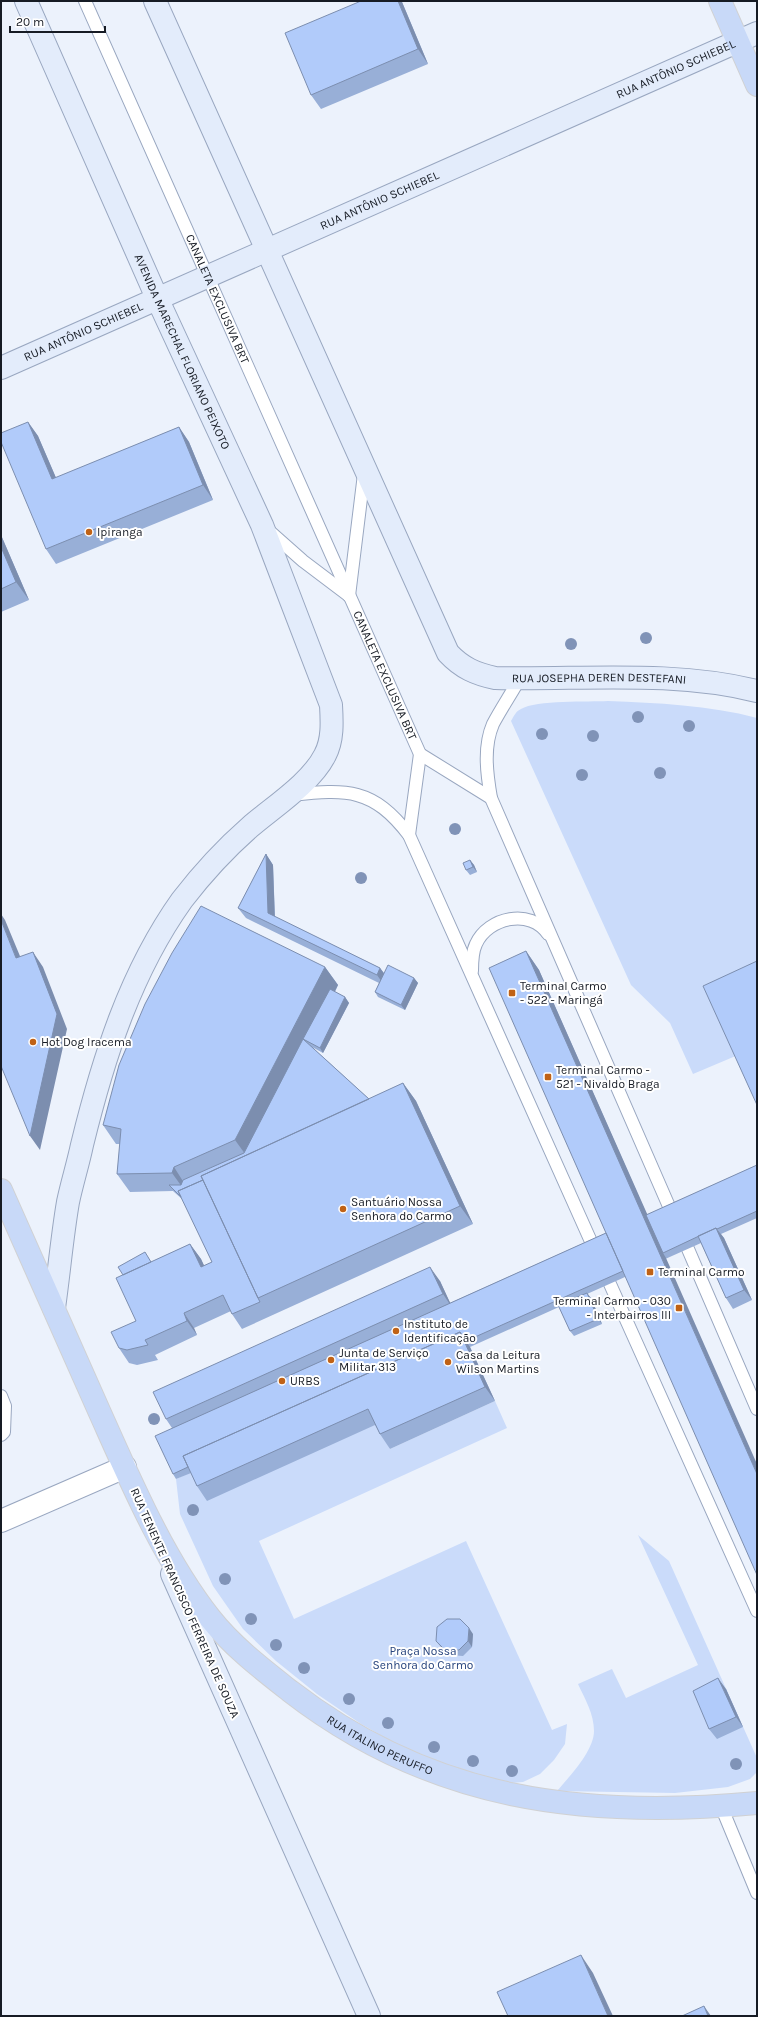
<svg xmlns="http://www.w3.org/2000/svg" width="758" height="2017" font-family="Karla,sans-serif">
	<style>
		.green { fill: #cadbfa }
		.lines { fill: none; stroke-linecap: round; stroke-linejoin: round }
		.lane-casing { stroke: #99a7c0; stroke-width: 14 }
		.street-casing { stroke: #99a7c0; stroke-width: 24 }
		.secondary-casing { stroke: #99a7c0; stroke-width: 24 }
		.primary-casing { stroke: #d0d1d3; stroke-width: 24 }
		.lane { stroke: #fff; stroke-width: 12 }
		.street { stroke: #fff; stroke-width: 22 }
		.secondary { stroke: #e3ecfb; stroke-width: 22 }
		.primary { stroke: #c8d9f8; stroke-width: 22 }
		.tree { fill: #8093b7 }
		.wall { fill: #98afd7 }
		.shaded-wall { fill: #7c8eaf }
		.building { fill: #b1cbfa; stroke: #7c8eaf }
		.poi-dot { fill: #c06216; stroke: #fff; stroke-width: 1.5 }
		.labels { text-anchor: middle; stroke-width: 4; stroke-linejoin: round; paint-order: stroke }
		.street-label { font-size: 12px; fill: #161b24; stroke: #fff }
		.poi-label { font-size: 12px; fill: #161b24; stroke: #fff; text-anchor: start }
		.park-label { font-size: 12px; fill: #28457e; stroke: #fff }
	</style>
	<rect width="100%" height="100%" fill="#ecf2fc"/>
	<!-- green -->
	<path class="green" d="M608,701C657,703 709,705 757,718V985L738,1055L693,1074L670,1023L631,985L511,721C514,716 516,711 521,709C536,700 589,702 608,701Z
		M495,1401L507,1428L259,1541L294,1619L466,1541L552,1730L567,1724L565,1744L554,1760L540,1774L523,1782L500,1784L414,1754L361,1724L317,1694L276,1661L243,1629L213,1586L180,1514L176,1479L193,1471L378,1424L390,1449Z
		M638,1535L669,1561L757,1758V1772L750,1779L728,1787L675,1793L557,1791C569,1777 594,1751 594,1731C594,1714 585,1699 578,1684L612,1669L626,1698L698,1665Z"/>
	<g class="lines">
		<!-- lane casing -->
		<g class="lane-casing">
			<g id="lane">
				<path id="s1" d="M85,1L420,754"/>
				<path d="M268,530L303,561L348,595"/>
				<path d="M349,596L364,474"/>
				<path d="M520,678C511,694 501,709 493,724C483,747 487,775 491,798L671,1211"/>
				<path d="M420,754L491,798"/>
				<path d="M292,795C347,789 373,788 409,835L593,1246"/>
				<path d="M409,835L420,754"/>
				<path d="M472,971C472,962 472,952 476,944C488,917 531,908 548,934"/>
				<path d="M688,1249L757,1409"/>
				<path d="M610,1284L757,1611"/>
				<path d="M1,1396L5,1406L4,1432L1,1435"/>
				<path d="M721,1806L757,1893"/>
			</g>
		</g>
		<!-- street casing -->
		<g class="street-casing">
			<path id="street" d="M1,1521L125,1467"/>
		</g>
		<!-- secondary casing -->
		<g class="secondary-casing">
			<g id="secondary">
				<path id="s2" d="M26,1L157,298L262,525L331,705C332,722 333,740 325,755C311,783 273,807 250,827C226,848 202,874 182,900C130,973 103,1059 82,1145C78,1164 72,1183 68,1202C62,1237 59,1273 54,1308"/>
				<path id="s3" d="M155,1L448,653C462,668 476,674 495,678C583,680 671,670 757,691"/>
				<path id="s4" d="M1,368L757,33"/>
				<path d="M172,1574L369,2016"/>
			</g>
		</g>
		<!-- primary casing -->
		<g class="primary-casing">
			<g id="primary">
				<path d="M720,1L757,85"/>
				<path id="s5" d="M1,1190C34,1264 67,1338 100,1413C131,1482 163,1558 210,1618C232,1646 262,1669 290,1691C432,1801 584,1819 757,1803"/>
			</g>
		</g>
		<!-- lane -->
		<use href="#lane" class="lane"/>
		<!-- street -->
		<use href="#street" class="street"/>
		<!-- secondary -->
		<use href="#secondary" class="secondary"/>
		<!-- primary -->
		<use href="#primary" class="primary"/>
	</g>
	<!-- trees -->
	<g class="tree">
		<circle cx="646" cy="638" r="6"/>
		<circle cx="571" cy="644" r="6"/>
		<circle cx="638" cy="717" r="6"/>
		<circle cx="689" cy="726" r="6"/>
		<circle cx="542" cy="734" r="6"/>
		<circle cx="593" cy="736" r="6"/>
		<circle cx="660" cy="773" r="6"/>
		<circle cx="582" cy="775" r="6"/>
		<circle cx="455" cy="829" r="6"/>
		<circle cx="361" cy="878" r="6"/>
		<circle cx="154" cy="1419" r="6"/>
		<circle cx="193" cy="1510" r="6"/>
		<circle cx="225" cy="1579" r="6"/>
		<circle cx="251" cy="1619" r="6"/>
		<circle cx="276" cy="1645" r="6"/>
		<circle cx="304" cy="1668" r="6"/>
		<circle cx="349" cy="1699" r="6"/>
		<circle cx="388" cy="1723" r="6"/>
		<circle cx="434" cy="1747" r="6"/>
		<circle cx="473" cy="1761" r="6"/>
		<circle cx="736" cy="1764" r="6"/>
		<circle cx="512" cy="1771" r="6"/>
	</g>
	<!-- wall -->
	<path class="wall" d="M402,2L428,64L321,109L311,95Z
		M28,422L38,436L56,478L179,427L189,442L213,500L56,564L46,549Z
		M1,535L29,600L1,612Z
		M266,854L273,865L275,917L380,968L384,973L414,978L418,983L405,1010L378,997L375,992L379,983L246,918L238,908Z
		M470,860L474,865L477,872L470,875L466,870Z
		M526,951L539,970L647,1215L757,1165V1218L721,1234L724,1238L752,1300L733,1309L726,1298L701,1243L587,1294L591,1298L602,1324L574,1336L570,1331L559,1307L470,1347L495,1401L390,1449L380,1434L375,1425L207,1501L197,1486L191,1473L176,1479L173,1474L172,1428L166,1419L440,1281L450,1303L606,1233Z
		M325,967L338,985L335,992L345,997L349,1003L323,1053L312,1047L369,1099L403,1083L416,1101L473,1224L242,1329L232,1314L231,1311L194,1328L197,1335L155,1355L158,1360L137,1365L129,1363L119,1348L136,1321L123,1275L148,1257L151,1262L190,1244L201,1259L204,1266L212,1262L183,1200L173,1191L130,1192L117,1174L120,1144H116L103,1125Z
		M473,1634L472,1647L463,1656L449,1655L440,1646L436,1641Z
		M726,1689L743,1727L717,1739L709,1729Z"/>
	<!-- shaded-wall -->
	<path class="shaded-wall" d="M398,1H401L402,2L428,64L418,49Z
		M28,422L38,436L63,494L52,479Z
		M179,427L189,442L213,500L203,485Z
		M1,535L29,600L16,582L1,547Z
		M266,854L273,865L275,924L268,913Z
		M470,860L474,865L477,872L473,867Z
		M1,914L5,920L27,973L16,958L1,920Z
		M526,951L539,970L664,1252L663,1253L666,1258L757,1464V1474Z
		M33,952L43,967L67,1029L40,1150L30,1136Z
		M325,967L338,985L309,1042L303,1039L248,1158L235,1140Z
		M380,968L388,979L384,985L377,975Z
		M414,978L418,983L405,1010L401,1005Z
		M345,997L349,1003L323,1053L320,1048Z
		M403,1083L416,1101L473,1224L460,1206Z
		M174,1167L186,1186L185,1191L172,1173Z
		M716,1228L724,1238L752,1300L744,1290Z
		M190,1244L201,1259L212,1282L201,1267Z
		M430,1267L440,1281L453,1309L443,1294Z
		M587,1293L591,1298L602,1324L598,1319Z
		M184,1313L194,1328L197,1335L187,1321Z
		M460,1332L470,1347L495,1401L485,1387Z
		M469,1628L473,1634L472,1647L468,1641Z
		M718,1678L726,1689L743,1727L736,1717Z
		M581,1955L593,1973L613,2016H608Z
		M704,2006L711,2016H708Z"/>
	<!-- building -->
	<path class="building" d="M361,1H398L418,49L311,95L285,33Z
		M28,422L52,479L179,427L203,485L46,549L1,442V433Z
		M1,547L16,582L1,589Z
		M266,854L268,913L380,968L377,975L238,908Z
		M470,860L473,867L466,870L463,863Z
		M201,906L325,967L235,1140L174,1167L172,1173L117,1174L121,1129L103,1125L119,1065L145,1004L172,953Z
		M1,920L16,958L33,952L57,1014L30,1136L1,1066Z
		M526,951L757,1474V1575L489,968Z
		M757,961V1105L703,986Z
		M388,965L414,978L401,1005L375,992Z
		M330,989L345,997L320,1048L303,1039L369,1099L201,1176L203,1180L178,1191L181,1197L169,1185H181L183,1180L244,1153L303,1039Z
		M403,1083L460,1206L258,1298L201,1176Z
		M757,1165V1211L717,1229L716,1228L663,1253L646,1215Z
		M203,1180L258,1298L260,1302L232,1314L223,1295L184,1313L187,1321L145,1340L148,1345L127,1350L119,1348L111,1332L136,1321L116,1278L190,1244L201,1267L212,1262L178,1191Z
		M716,1228L744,1290L726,1298L698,1236Z
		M606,1233L623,1271L466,1341L460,1332L183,1456L188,1467L173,1474L155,1436Z
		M145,1252L151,1262L123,1275L118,1267Z
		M430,1267L443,1294L166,1419L153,1392Z
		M587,1293L598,1319L570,1331L558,1305Z
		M460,1332L485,1387L380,1434L368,1409L197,1486L183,1456Z
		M447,1619H460L469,1628L468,1641L459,1650H445L436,1641L437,1627Z
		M718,1678L736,1717L709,1729L693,1691Z
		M581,1955L608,2016H508L497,1992Z
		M704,2006L708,2016H682Z"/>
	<!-- markers -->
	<g class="poi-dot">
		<circle cx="89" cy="532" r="4"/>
		<rect x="508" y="989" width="8" height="8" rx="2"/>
		<circle cx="33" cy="1042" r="4"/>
		<rect x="544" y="1073" width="8" height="8" rx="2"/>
		<circle cx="343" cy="1209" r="4"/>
		<rect x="646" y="1268" width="8" height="8" rx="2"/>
		<rect x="675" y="1304" width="8" height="8" rx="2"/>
		<circle cx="396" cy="1331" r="4"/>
		<circle cx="331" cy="1360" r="4"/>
		<circle cx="448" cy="1362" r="4"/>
		<circle cx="282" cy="1381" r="4"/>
	</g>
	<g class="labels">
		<!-- street labels -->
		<g class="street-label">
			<text dy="4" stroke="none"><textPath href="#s4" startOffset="738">RUA ANTÔNIO SCHIEBEL</textPath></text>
			<text dy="4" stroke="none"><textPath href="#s4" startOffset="414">RUA ANTÔNIO SCHIEBEL</textPath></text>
			<text dy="4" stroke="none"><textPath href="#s1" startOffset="326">CANALETA EXCLUSIVA BRT</textPath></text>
			<text dy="4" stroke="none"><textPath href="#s4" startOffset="90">RUA ANTÔNIO SCHIEBEL</textPath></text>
			<text dy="4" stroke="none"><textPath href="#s2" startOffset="384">AVENIDA MARECHAL FLORIANO PEIXOTO</textPath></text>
			<text dy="4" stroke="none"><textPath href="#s1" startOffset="738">CANALETA EXCLUSIVA BRT</textPath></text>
			<text dy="4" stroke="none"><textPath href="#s3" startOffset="873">RUA JOSEPHA DEREN DESTEFANI</textPath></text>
			<text transform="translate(185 1603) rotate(66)" y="4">RUA TENENTE FRANCISCO FERREIRA DE SOUZA</text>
			<text dy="4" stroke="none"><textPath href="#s5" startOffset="691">RUA ITALINO PERUFFO</textPath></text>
		</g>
		<!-- poi labels -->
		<g class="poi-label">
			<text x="97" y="536">Ipiranga</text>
			<text x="520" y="990">Terminal Carmo<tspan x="520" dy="14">- 522 - Maringá</tspan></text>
			<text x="41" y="1046">Hot Dog Iracema</text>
			<text x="556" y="1074">Terminal Carmo -<tspan x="556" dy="14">521 - Nivaldo Braga</tspan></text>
			<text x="351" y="1206">Santuário Nossa<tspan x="351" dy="14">Senhora do Carmo</tspan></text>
			<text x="658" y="1276">Terminal Carmo</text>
			<text x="671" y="1305" text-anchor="end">Terminal Carmo - 030<tspan x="671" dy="14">- Interbairros III</tspan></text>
			<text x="404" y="1328">Instituto de<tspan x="404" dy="14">Identificação</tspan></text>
			<text x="339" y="1357">Junta de Serviço<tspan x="339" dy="14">Militar 313</tspan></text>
			<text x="456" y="1359">Casa da Leitura<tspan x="456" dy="14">Wilson Martins</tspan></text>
			<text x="290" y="1385">URBS</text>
		</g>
		<!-- park labels -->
		<g class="park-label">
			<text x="423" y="1655">Praça Nossa<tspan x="423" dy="14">Senhora do Carmo</tspan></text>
		</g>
	</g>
	<!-- border -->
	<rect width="758" height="2017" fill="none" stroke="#161b24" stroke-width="4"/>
	<!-- scale -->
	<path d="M10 26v6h95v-6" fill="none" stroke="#161b24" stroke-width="2"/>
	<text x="16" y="26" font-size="12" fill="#161b24" stroke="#ffffff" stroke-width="3" paint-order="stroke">20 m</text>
</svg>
